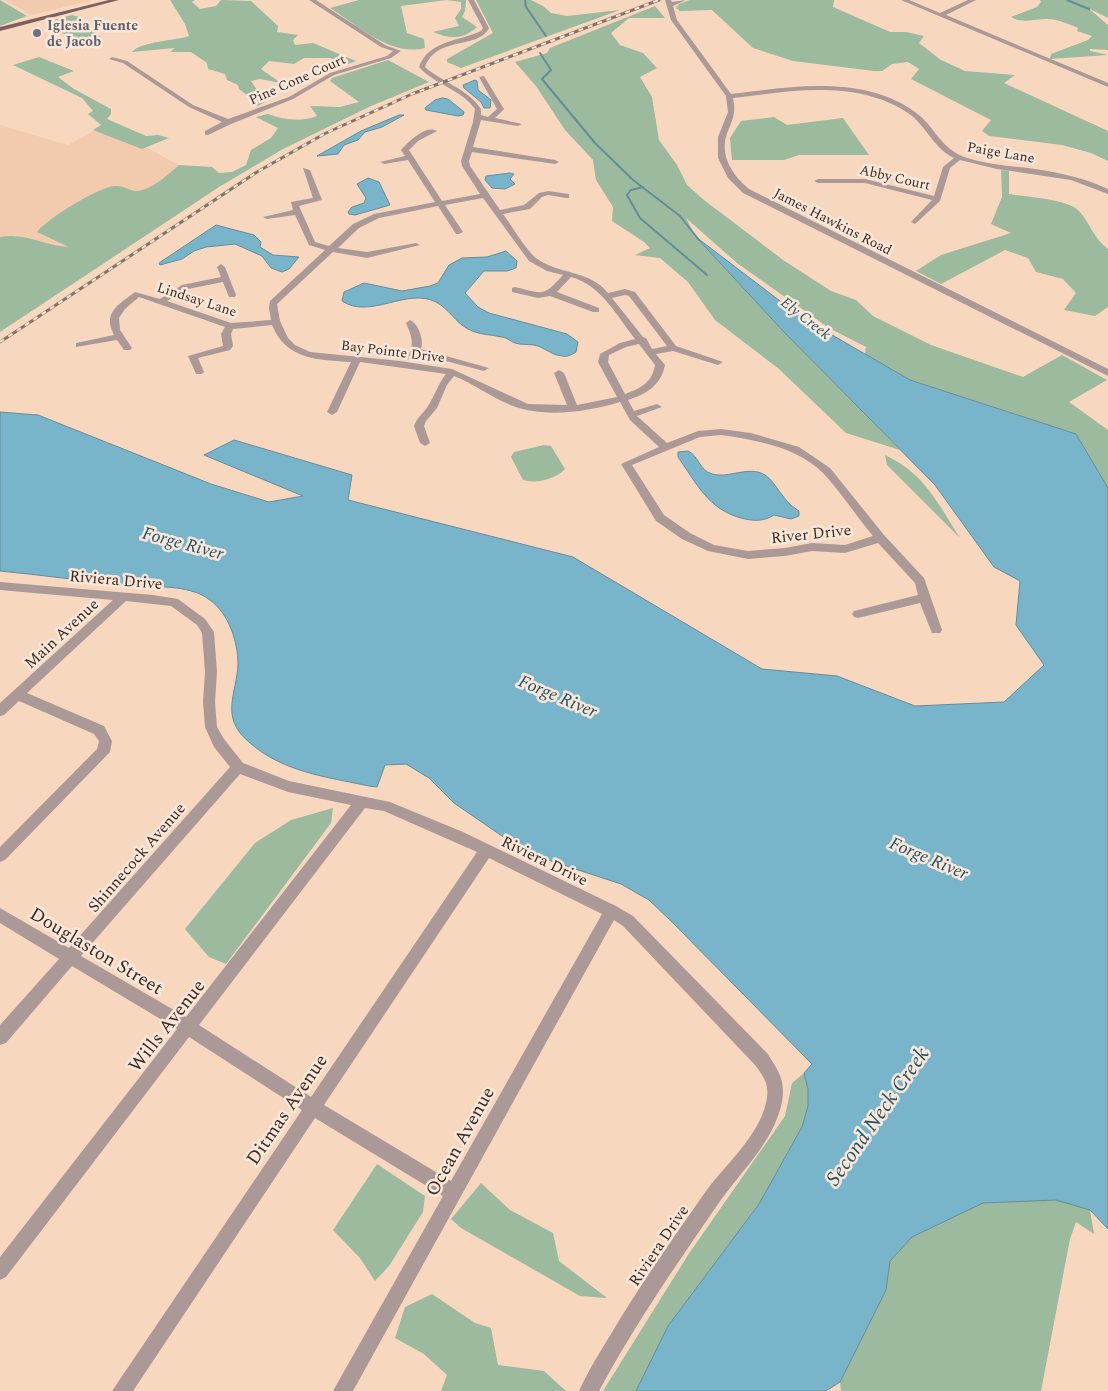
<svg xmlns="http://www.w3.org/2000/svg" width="1108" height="1391" font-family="Spectral,serif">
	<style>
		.built { fill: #f2cbae }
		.green { fill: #9bba9e }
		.water { fill: #78b5cb; stroke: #658c99 }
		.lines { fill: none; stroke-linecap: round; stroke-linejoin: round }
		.stream { stroke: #658c99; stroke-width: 2 }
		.minor { fill: #ab9998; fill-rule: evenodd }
		.major { fill: #7e5f5f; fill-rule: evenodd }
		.rail-casing { stroke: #877363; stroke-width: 3 }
		.rail { stroke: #fbe7d9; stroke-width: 2; stroke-dasharray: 5; stroke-linecap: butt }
		.worship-dot { fill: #6b7280; stroke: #fbe7d9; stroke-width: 2 }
		.labels { text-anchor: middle; stroke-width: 5; stroke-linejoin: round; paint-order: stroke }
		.far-worship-label { font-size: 14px; font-weight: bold; fill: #5b616d; stroke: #fbe7d9; text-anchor: start }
		.far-street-label { font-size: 14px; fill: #392d23; stroke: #fbe7d9 }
		.far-water-label { font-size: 15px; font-style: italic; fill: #215464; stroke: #fbe7d9 }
		.street-label { font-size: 16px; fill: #392d23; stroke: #fbe7d9 }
		.water-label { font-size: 18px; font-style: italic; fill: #215464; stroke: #fbe7d9 }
		.near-street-label { font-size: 19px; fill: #392d23; stroke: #fbe7d9 }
		.near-water-label { font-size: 21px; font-style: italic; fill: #215464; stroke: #fbe7d9 }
	</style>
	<rect width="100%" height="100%" fill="#f8d7bf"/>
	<!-- built -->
	<path class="built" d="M5,0H89L90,1L31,15Z
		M0,125L68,145L105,125L219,187L68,287L0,260Z"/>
	<!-- green -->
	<path class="green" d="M0,0L27,16L0,26Z
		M170,0H195L192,2L200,9L216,6L221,0L251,1L278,26L277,32L298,35L293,40L295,45L313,43L356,61L348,64L335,63L331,58H304L294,64L269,61L261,69L281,83L260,79L251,81L265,102L258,106L251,104L253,100L239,89L238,85L227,80L225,74L208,69L207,63L191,52H170L175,48L132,52C142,41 174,41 189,36L185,24Z
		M359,0H466L465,11L462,17L477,27C463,40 450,39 433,32L459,26L455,18L461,9V2L447,0L401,6L407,33L424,39L425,48C391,57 357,25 330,8Z
		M476,0H531L543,6L551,13L567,16L620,10L461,68L447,62V59L493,33Z
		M690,0H834L833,7L890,32H906L924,36L919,43L941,60L965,71L1015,75L1004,83L1108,131V161L1091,153L1062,145L989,136L982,131L991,120L911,79L919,69L908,62L892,64L882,71H874L793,61L753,48L712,10L680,11L676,8L679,4Z
		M1040,0H1108V18L1088,8L1108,25V50L1090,49V51L1108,55L1050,59L1051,54L1088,40L1092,36L1077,31L1078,28C1069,24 1057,19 1047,19C1033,19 1023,24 1011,17L1037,7L1041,2Z
		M655,6L665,18H629L611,33L620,45L643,53L657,68L640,77L652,97L659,140L677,165L687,185L704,200L783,260L831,291L856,300L873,316L931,345L1023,377L1062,355L1107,380L1069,402L1108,430V488L1076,434L910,380L865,354L866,347L829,328L737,263L686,218L696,237L784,332L900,450L846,433L779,369L715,320L688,282L660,258L635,255L650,248L644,242L612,221L613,207L596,180L593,160L565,130L536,86L515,62L547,53L550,48Z
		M72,15L79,17L102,38L79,44L46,22Z
		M39,57L74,71L58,77L74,89L111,109V114L107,119L146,136L158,135L169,138L142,149L93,130L101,125L88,114L93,111L82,98L13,65Z
		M388,60L429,82L371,106L283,149L219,187L0,332V237C24,232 46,246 69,247L37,232C47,219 98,187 115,186C122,185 130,191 137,191C154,189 167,175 179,165L212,167L219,173L232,172L246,165L251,150L271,138L278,128L256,117L268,114C283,120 302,122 317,116L310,106L340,107L359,102L330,81L332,78Z
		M774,117L787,125L843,118L869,155H799L784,160H732L730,138L741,121Z
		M1001,170L1009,171V194C1026,197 1070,199 1080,212C1090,224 1095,240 1108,249V307L1095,316L1064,310L1076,293L1063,279L1036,272L1028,258L1005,250L941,284L916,271L941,255L1011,233L991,224L1002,197Z
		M544,445L551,446L565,469C556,479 536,484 523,480L511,457L514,452Z
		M885,455C925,474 937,502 960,538L887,465Z
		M333,808L331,823L226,964L209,957L185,929L255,843L291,820Z
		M804,1073L808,1089V1106L802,1127L759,1204L668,1326L636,1391H603L688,1255L785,1116L792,1083Z
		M377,1164L425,1196L423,1212L389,1266L375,1281L360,1258L333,1230Z
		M481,1183L510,1210L553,1233L559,1261L607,1298L580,1296L461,1228L451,1219Z
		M1056,1200L1090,1210L1094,1234L1076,1222L1070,1239L1041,1391H841L840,1382L886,1290L890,1261L912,1237L983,1203Z
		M432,1294L475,1323L491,1328L498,1365L544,1371L566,1391H441L447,1375L424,1354L395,1338L405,1307Z"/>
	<!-- water -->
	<path class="water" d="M475,80L477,81L478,90L491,100L490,108H484L481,102L464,88L463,85Z
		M442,98L448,99L464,112L463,115L458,116L426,110L425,108L435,100Z
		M399,115H404L382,127L365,132L358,140L344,145L338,154L317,156L361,131Z
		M510,173L514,174L510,179L515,184L505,189L492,188L485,180L486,176Z
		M368,178L379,182L390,205L355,215L349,214L348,212L352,207L364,203L366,198L357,184Z
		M216,225L254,235L261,242L260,247L273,255L299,257L289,269L282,272L271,268L262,256L235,244L206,247L194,251L182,259L160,265L159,263Z
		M696,237L801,317L910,380L1076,434L1108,488V1229L1090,1210L1056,1200L983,1203L912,1237L890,1261L886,1290L840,1382L826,1391H636L668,1326L759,1204L802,1127L808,1106V1089L804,1073L812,1064L672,922L649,900L621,884L551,861L502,836L454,803L429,778L406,764L385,765L377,787L369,786C327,777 282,772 249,742C219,717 237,693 238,664C238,642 229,614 210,600C188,583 151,588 125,585C83,581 42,575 0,571V412L38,415L211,484L269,502L303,496L204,455L234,440L352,475L348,500L573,557L762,669L837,676L915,706L1004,702L1044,665L1016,625L1020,581L994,567L935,485L784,332Z
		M506,251L517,261L516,268L507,271H484L465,293L478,307L489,313L567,334L578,342L576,352C571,355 568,357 562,356C551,355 544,347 534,345C527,344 521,345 515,343C510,341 506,337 501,337C489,334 479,335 468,329C455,322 449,309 436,302C407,287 370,320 342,301L344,292L364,283L402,291L430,286L438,283L449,265L462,258L487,257Z
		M688,451C699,456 699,470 712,474C728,479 749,465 765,475C777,483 781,500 799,511V516L791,519L774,515C763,522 753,521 741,518C708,509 697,484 678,457V452Z"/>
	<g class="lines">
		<!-- stream -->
		<path class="stream" d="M525,0L526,7L546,36
			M1067,0L1089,9
			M540,53L551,70L542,79L595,143L633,180L680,216L699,240
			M643,187L631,190L627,195L640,218L707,275"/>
		<!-- minor -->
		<path class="minor" d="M309,0H316L385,45L401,51L391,58L334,75L293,99L231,124L208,135H205V131L222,122L189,107L123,63L109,59L112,57L127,61L193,105L228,119L289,97L330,73L387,56L393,51L381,47Z
			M468,0H474L489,28C478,50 437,35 425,67C443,83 467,88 481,109V115L488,117L497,109L479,77L484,76L504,109L495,118L522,124L518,126L481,120L473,147L555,160L559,162L555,164L472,152L469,161L470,166L500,210L524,205L539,193L548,191L569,194V198H566L548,195L542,197L530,209L503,214C512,226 525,249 536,258C559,275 590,270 608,293L625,289L635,292L676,346L723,362L718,365L673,351L656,354L665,365C661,385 647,394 628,400L634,411L657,404L662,407L637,416L667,443L698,431L721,429L751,433L799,447L830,468L884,535L924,578L942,630L940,633H932L920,603L858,618L854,617L852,614L854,611L918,595L915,583L878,543L845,553L812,551L785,556L748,559L708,551L682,539L656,521L621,464L659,447L630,420L620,402C587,412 545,418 513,406C492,398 474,384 454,376L447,385L437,408L426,421L424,426L430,443L425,446L420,443L414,426C417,417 423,414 428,406C435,395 438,384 446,374L360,362L337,412L332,415L327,412L351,362C319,360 286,360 272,325L233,329L231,334L233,346L230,350L198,358L204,372L202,374H196L188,356L223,346L221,334L225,327L139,297L125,309L119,318L120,330L132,348L130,350H124L117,340L76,347V343L114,335C102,313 119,304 135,292L160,299L182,285L221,277L217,267L221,264L225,267L236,295L235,297H229L223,282L188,289L167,301L231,323L271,320L269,308L270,301L325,250L309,245L295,215L267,219L263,217L293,210L291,202L313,198L303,168L310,170L322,200L299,206L315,242L329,246L353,224L374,214L435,202L408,160L384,164L380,162L405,156L401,150C408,142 426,124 437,131L418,141L409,150L442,201L480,194L462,166L461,161L473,122L475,109C461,89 435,85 419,67C429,40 458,42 481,31L483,28ZM483,198L529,261L547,271L563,275C543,297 544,294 515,287L512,288V292L538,298L550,296L593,312H599V308L557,292L571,277C601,285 617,316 635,339L620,343L600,354L598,362L617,397L577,405L564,373L559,370L554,373L567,405L528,404L452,369L400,361L310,352L295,345L288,338L280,321L277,304L333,252L367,258L420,245L416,243L367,252L338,248L359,228L379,218L438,206L456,234H459L463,232L445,205ZM625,295L629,296L667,346L652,349L646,338L643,337L612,298ZM639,344L655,365C652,383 641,388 625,394L608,362L609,355L626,347ZM721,435C756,440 797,447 823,473C841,492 856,516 873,536L845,545L812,543L785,548L748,551L714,545L690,533L664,515L632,465L700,437Z
			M665,0H671L672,2L686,0L673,6L677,20L731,94C790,87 863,74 915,112C935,126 939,147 964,157C987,165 1012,166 1035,169C1061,173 1085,178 1108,189V194L1071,180L997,169L960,160L950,168L940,201L915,224L911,222L932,200L865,183H818L814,181L818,179H865L934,196L943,167L954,158C933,148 926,125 908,113C856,79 791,91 733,98C736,112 733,119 728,131C718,154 732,175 749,189L1108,369V376L743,193L728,178L718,158V137L728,112L726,96L671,20Z
			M901,0H909L940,13L968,0H976L946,15L1108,83V87Z
			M410,320C419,324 424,340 421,349L489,368L484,371L419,354L415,360H409L407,358C415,344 412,337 406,323Z
			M0,582L153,595L178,599L205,619L214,632L217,672L215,702L217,727L224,739L243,763L289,781L390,802L463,832L616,906L633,916L767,1053C778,1070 786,1081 782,1102C774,1142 740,1172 718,1204C676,1265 634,1326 599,1391H579C588,1371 600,1352 611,1334C640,1285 673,1238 706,1191C726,1164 758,1137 766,1103C770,1086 765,1078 755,1065L623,926L614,920L353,1391H333L443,1196L315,1118L133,1391H112L302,1110L189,1037L6,1277L0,1280V1257L177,1029L72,966L6,1043L0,1045V1025L59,959L0,923V908L69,948L230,767L214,747L205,727L203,702L205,672L202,633L197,625L171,606L126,601L27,693L104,726L112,741L110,752L5,860L0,862V847L97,749L99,741L94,734L19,701L4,715L0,716V703L113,600L0,590ZM240,774L288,792L351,805L186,1017L81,956ZM365,808L384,811L477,852L311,1097L199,1025ZM489,858L602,914L451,1181L324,1105Z"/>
		<!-- major -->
		<path class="major" d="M109,0H119L0,31V27Z"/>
		<!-- rail casing -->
		<g class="rail-casing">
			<path id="rail" d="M0,342L257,172L324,134L412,94L659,0"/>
		</g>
		<!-- rail -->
		<use href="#rail" class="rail"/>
	</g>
	<!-- markers -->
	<circle class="worship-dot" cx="37" cy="33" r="5"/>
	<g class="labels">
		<!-- far-worship labels -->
		<g class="far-worship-label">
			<text x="47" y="30">Iglesia Fuente<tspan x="47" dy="16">de Jacob</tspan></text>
		</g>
		<!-- far-street labels -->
		<g class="far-street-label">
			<text transform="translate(297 79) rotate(-24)" y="5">Pine Cone Court</text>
			<text transform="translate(1001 152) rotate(10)" y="5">Paige Lane</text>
			<text transform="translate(895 177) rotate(13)" y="5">Abby Court</text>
			<text transform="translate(833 221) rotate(27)" y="5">James Hawkins Road</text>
			<text transform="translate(197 299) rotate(18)" y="5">Lindsay Lane</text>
			<text transform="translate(393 351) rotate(7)" y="5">Bay Pointe Drive</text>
		</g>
		<!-- far-water labels -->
		<g class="far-water-label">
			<text transform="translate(806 318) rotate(38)" y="5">Ely Creek</text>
		</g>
		<!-- street labels -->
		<g class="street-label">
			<text transform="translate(811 533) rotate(-6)" y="6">River Drive</text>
			<text transform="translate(116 579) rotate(5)" y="6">Riviera Drive</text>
			<text transform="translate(61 633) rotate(-43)" y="6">Main Avenue</text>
			<text transform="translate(136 857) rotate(-49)" y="6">Shinnecock Avenue</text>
			<text transform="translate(545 860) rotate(26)" y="6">Riviera Drive</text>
			<text transform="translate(658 1245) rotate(-56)" y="6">Riviera Drive</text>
		</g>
		<!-- water labels -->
		<g class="water-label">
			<text transform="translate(183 543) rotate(15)" y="6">Forge River</text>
			<text transform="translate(558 696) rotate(23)" y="6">Forge River</text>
			<text transform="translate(929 858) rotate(23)" y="6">Forge River</text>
		</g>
		<!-- near-street labels -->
		<g class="near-street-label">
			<text transform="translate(97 950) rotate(31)" y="7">Douglaston Street</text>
			<text transform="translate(166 1025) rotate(-52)" y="7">Wills Avenue</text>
			<text transform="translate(286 1109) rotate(-56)" y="7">Ditmas Avenue</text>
			<text transform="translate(459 1141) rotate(-61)" y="7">Ocean Avenue</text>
		</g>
		<!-- near-water labels -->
		<g class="near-water-label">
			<text transform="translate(877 1116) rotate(-55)" y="7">Second Neck Creek</text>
		</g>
	</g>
</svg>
